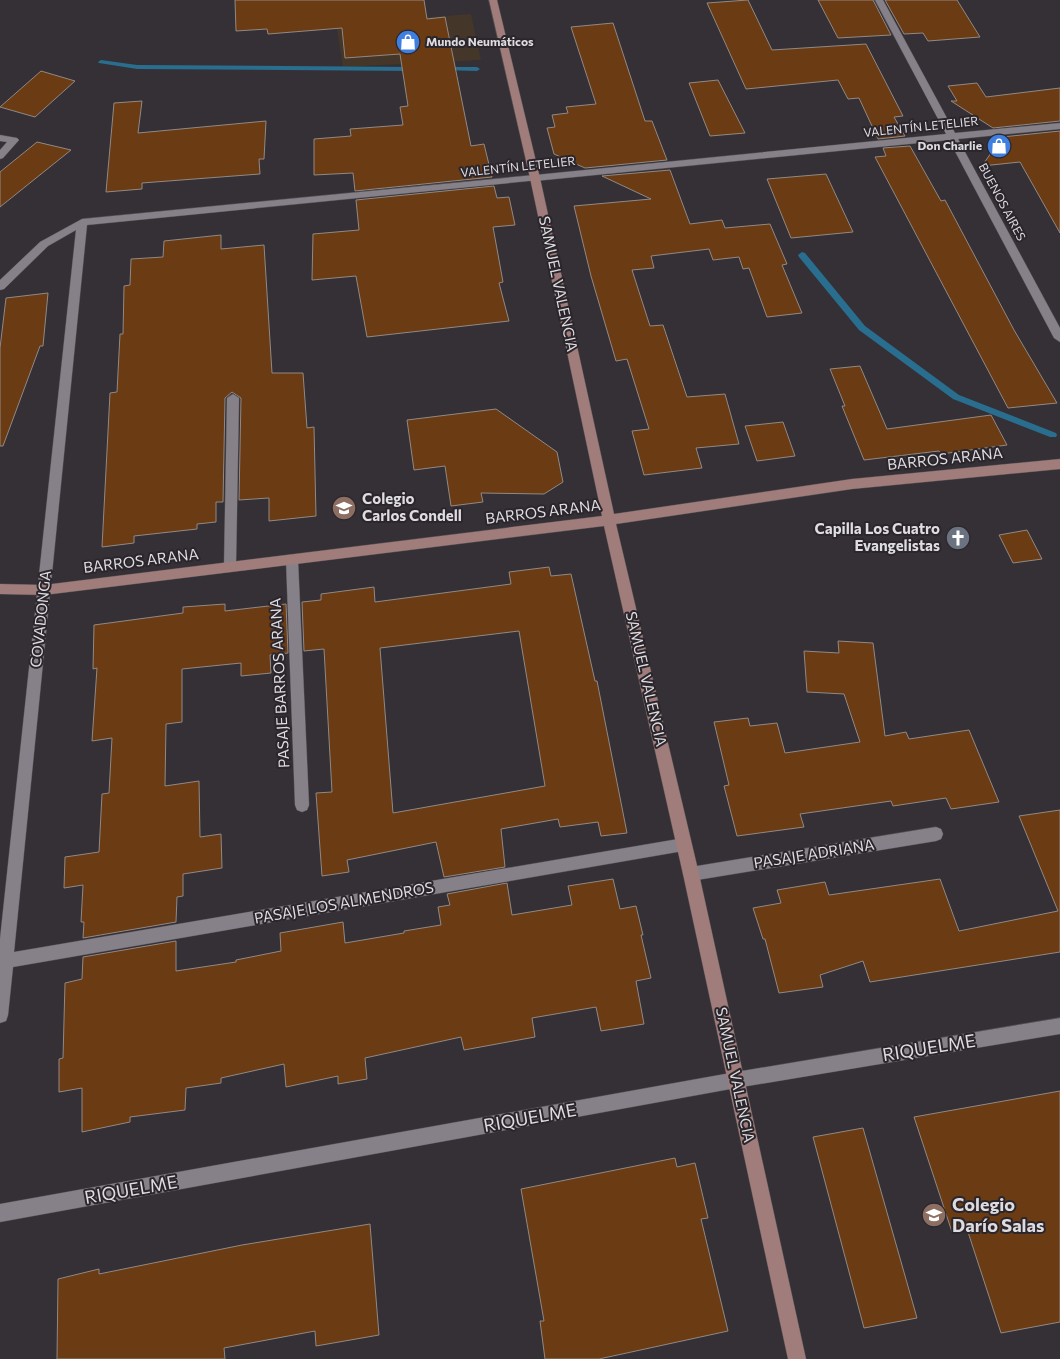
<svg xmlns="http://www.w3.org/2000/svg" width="1060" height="1359" font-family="Commissioner,sans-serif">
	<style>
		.commercial { fill: #443629 }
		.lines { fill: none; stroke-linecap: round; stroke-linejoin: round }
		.stream { fill: #296e8e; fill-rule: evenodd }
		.building { fill: #6b3b14; stroke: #918984; fill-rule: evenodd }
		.minor-casing { stroke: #524f54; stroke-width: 1 }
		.tertiary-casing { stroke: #524f54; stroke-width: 1 }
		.secondary-casing { stroke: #524f54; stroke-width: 1 }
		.minor { fill: #868188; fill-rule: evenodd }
		.tertiary { fill: #868188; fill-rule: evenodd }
		.secondary { fill: #a07c7a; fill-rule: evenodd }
		.labels { text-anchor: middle; stroke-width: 4; stroke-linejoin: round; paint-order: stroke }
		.far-poi-label { font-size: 12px; font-weight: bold; fill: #dfdce0; stroke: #2a262c; text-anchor: start }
		.far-street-label { font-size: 12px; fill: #dfdce0; stroke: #2a262c }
		.street-label { font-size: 15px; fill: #dfdce0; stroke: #2a262c }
		.poi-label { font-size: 15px; font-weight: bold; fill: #dfdce0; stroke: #2a262c; text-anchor: start }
		.near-street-label { font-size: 18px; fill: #dfdce0; stroke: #2a262c }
		.near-poi-label { font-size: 18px; font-weight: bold; fill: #dfdce0; stroke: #2a262c; text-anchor: start }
	</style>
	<rect width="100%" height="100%" fill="#343036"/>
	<!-- commercial -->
	<path class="commercial" d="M471,14L481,60L343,67L336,24Z"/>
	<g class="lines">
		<!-- stream -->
		<path class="stream" d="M101,60L137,65L414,67L417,69L414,71L137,69L99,63L98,62Z
			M443,67H477L480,69L477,71L441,70L440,69Z
			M802,252L805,253L865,326L959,395L1056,433L1057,435L1056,437H1050L953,399L859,330L799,257L798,255Z"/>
	</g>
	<!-- building -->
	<path class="building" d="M235,0H424L427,19L445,17L471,146L484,144L492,177L355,191L353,173L314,175V139L351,136L350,129L403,125L400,107L408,106L400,54L345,58L342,28L268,34L267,29L236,31Z
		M748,0L772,50L866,44L903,116L894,117L905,136L878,139L859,98L848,99L838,80L746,89L707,3Z
		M818,0H873L891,35L838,38Z
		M885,0H957L980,37L928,41L923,33L904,34Z
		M613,23L645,121H652L667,160L585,168L554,154L547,128L555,127L552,115L568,113L566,107L596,104L571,27Z
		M41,71L75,81L35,117L0,107Z
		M718,80L745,133L710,136L689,83Z
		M977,83L986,97L1060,88V121L993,128L951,101H957L948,86Z
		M142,101L138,133L266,121L264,159H259L260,174L142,183V189L106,192L114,103Z
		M1060,131V233L1020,162L982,166L1002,137Z
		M37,142L71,150L0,207V172Z
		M910,146L941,201L945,200L1014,330L1057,403L1008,408L875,157L886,156L883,148Z
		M670,170L690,224L722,220L725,228L770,224L787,264L782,265L802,313L767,317L749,268L743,269L739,257L713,260L709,249L651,256L654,268L632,270L650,326L663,325L687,397L725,394L739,444L696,448L702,468L644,475L632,431L649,429L627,359L616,361L591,276L574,206L651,199L602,176Z
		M826,174L853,232L791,238L767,179Z
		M494,186L497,198L509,197L515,225L493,227L503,282L499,283L509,321L367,337L356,276L312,280L313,234L359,230L356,200Z
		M221,235V249L264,245L272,373H303L307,428L314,427L316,516L269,521V498L239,500L241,398L232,392L225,398L223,502H216V522L197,524V529L134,536V543L102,547L110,393L117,392L120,334H123L124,286L130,285L131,259L163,257L164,241Z
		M48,293L43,346H40L3,446H0V348L6,298Z
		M860,366L887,429L991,415L1007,445L941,454L939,451L864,460L842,406H845L830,369Z
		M496,409L557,452L563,482L544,494L481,493L483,502L451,506L445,466L414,470L407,420Z
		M783,422L795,456L757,461L745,426Z
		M1027,530L1042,559L1013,563L999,535Z
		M549,567L551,576L571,574L595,681H597L627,833L601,836L598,822L560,827L558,819L501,829L505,867L444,877L436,842L347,860L349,872L322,876L316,793L332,792L324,649L304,651L302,602L321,600V594L374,587L375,602L511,584L509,572ZM519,631L545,786L393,813L380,648Z
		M225,604V611L286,604L288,653L270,655L271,673L241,676V663L182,669V722L166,724L165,786L199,781L200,837L221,834L222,868L183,874V896L177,897L176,922L83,938L84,922H81L83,885L64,888L65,857L99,852L102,794L109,793L112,738L92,741L97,668L93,669L94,625L183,613V607Z
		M838,641L873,643L885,736L906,732L909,739L969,730L999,802L951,809L946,798L893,806L891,801L800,814L804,827L737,836L724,786L729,785L714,722L748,718L750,726L777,723L785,753L860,742L844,694L807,692L804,651L839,653Z
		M1060,810V952L870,982L863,961L820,975L823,987L779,993L765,939H763L753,908L781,903L777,890L825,882L829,895L940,879L959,931L1058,911L1019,816Z
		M613,879L620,909L636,906L643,935H641L651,978L636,981L644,1024L601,1031L596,1007L532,1018L535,1037L464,1050L461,1037L365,1058L367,1079L338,1084V1076L286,1087L284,1064L221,1078V1083L186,1088L185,1110L130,1117V1122L82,1132V1088L59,1092V1059L63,1058L65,983L82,979L83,957L176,941V971L236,962V960L281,951L280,933L343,922L345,943L404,933V931L441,925L438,907L450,905L447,894L507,883L512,915L572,905L568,886Z
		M1060,1091V1322L1001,1333L967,1229L952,1232L914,1117Z
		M863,1128L917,1318L864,1328L813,1137Z
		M675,1158L677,1167L695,1163L708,1218L701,1219L728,1331L599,1359H545L540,1321H544L521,1189Z
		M370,1224L379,1335L316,1346L315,1331L224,1348L225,1359H57L58,1279L99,1269V1274L242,1245Z"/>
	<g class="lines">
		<!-- minor casing -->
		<g class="minor-casing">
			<path id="minor" d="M0,135L17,138L19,140L3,158L0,159V150L7,142L0,141Z
				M535,175L540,178L539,180L87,225L14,952L684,838L689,840L691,845L689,850L13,967L8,1015L6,1021L0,1023V939L76,230L48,246L4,289L0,290V280L40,242L82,219Z
				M233,394L239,398L236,566L235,570L230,571L225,570L224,566L227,398Z
				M292,555L297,556L298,560L309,805L307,810L302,812L297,810L295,805L286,560L287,556Z
				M936,827L941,829L943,834L941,839L936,841L691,881L686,879L683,874L686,869L691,867Z
				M1060,1018V1034L736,1088L0,1222V1204L736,1072Z"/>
		</g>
		<!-- tertiary casing -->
		<g class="tertiary-casing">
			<path id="tertiary" d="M875,0H883L955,133L1060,123V129L958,139L1060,328V342L1054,338L949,140L535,181L530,178L535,175L946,134Z"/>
		</g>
		<!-- secondary casing -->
		<g class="secondary-casing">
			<path id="secondary" d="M489,0H497L540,178L614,514L852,479L1060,459V469L852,489L616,524L699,874L806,1359H788L683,874L604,526L44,595L0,594V584L44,585L602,516L530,178Z"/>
		</g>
		<!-- minor -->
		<use href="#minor" class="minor"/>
		<!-- tertiary -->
		<use href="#tertiary" class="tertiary"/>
		<!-- secondary -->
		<use href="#secondary" class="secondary"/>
	</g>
	<!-- icons -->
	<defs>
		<g id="shop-disc" transform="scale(1.25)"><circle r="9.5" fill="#3f7fe0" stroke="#2a262c"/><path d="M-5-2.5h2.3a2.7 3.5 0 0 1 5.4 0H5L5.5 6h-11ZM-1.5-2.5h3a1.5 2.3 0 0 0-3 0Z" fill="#fff"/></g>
		<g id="school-disc" transform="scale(1.25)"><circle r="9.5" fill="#8d6e63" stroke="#2a262c"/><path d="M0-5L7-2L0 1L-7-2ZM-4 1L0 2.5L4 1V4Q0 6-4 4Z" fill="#fff"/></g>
		<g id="church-disc" transform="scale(1.25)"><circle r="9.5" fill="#6b7280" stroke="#2a262c"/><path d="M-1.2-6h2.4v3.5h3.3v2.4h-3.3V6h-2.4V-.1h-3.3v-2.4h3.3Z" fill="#fff"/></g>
	</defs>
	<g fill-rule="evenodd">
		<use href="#shop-disc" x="408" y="42"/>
		<use href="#shop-disc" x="999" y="146"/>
		<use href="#school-disc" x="344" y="508"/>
		<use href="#church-disc" x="958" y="538"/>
		<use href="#school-disc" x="934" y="1215"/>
	</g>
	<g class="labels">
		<!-- far-poi labels -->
		<g class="far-poi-label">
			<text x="426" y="46">Mundo Neumáticos</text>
			<text x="982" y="150" text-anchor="end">Don Charlie</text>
		</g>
		<!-- far-street labels -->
		<g class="far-street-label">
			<text transform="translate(921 127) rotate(-6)" y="4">VALENTÍN LETELIER</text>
			<text transform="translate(518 167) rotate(-6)" y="4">VALENTÍN LETELIER</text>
			<text transform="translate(1002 202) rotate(62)" y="4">BUENOS AIRES</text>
		</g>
		<!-- street labels -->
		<g class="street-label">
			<text transform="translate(558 284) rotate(78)" y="5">SAMUEL VALENCIA</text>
			<text transform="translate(945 459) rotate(-6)" y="5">BARROS ARANA</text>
			<text transform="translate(543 512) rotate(-7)" y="5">BARROS ARANA</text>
			<text transform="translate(141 561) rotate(-7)" y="5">BARROS ARANA</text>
			<text transform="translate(41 619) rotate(-84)" y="5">COVADONGA</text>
			<text transform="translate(646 679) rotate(77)" y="5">SAMUEL VALENCIA</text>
			<text transform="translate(280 683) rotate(-93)" y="5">PASAJE BARROS ARANA</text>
			<text transform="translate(814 854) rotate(-9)" y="5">PASAJE ADRIANA</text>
			<text transform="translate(344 903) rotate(-10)" y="5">PASAJE LOS ALMENDROS</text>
			<text transform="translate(735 1075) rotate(78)" y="5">SAMUEL VALENCIA</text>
		</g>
		<!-- poi labels -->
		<g class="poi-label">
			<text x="362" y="504">Colegio<tspan x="362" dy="17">Carlos Condell</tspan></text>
			<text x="940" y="534" text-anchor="end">Capilla Los Cuatro<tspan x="940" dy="17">Evangelistas</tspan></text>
		</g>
		<!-- near-street labels -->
		<g class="near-street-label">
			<text transform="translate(929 1048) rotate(-9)" y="6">RIQUELME</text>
			<text transform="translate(530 1118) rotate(-10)" y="6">RIQUELME</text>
			<text transform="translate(131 1190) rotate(-10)" y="6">RIQUELME</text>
		</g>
		<!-- near-poi labels -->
		<g class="near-poi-label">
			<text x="952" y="1211">Colegio<tspan x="952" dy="21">Darío Salas</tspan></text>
		</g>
	</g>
</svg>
